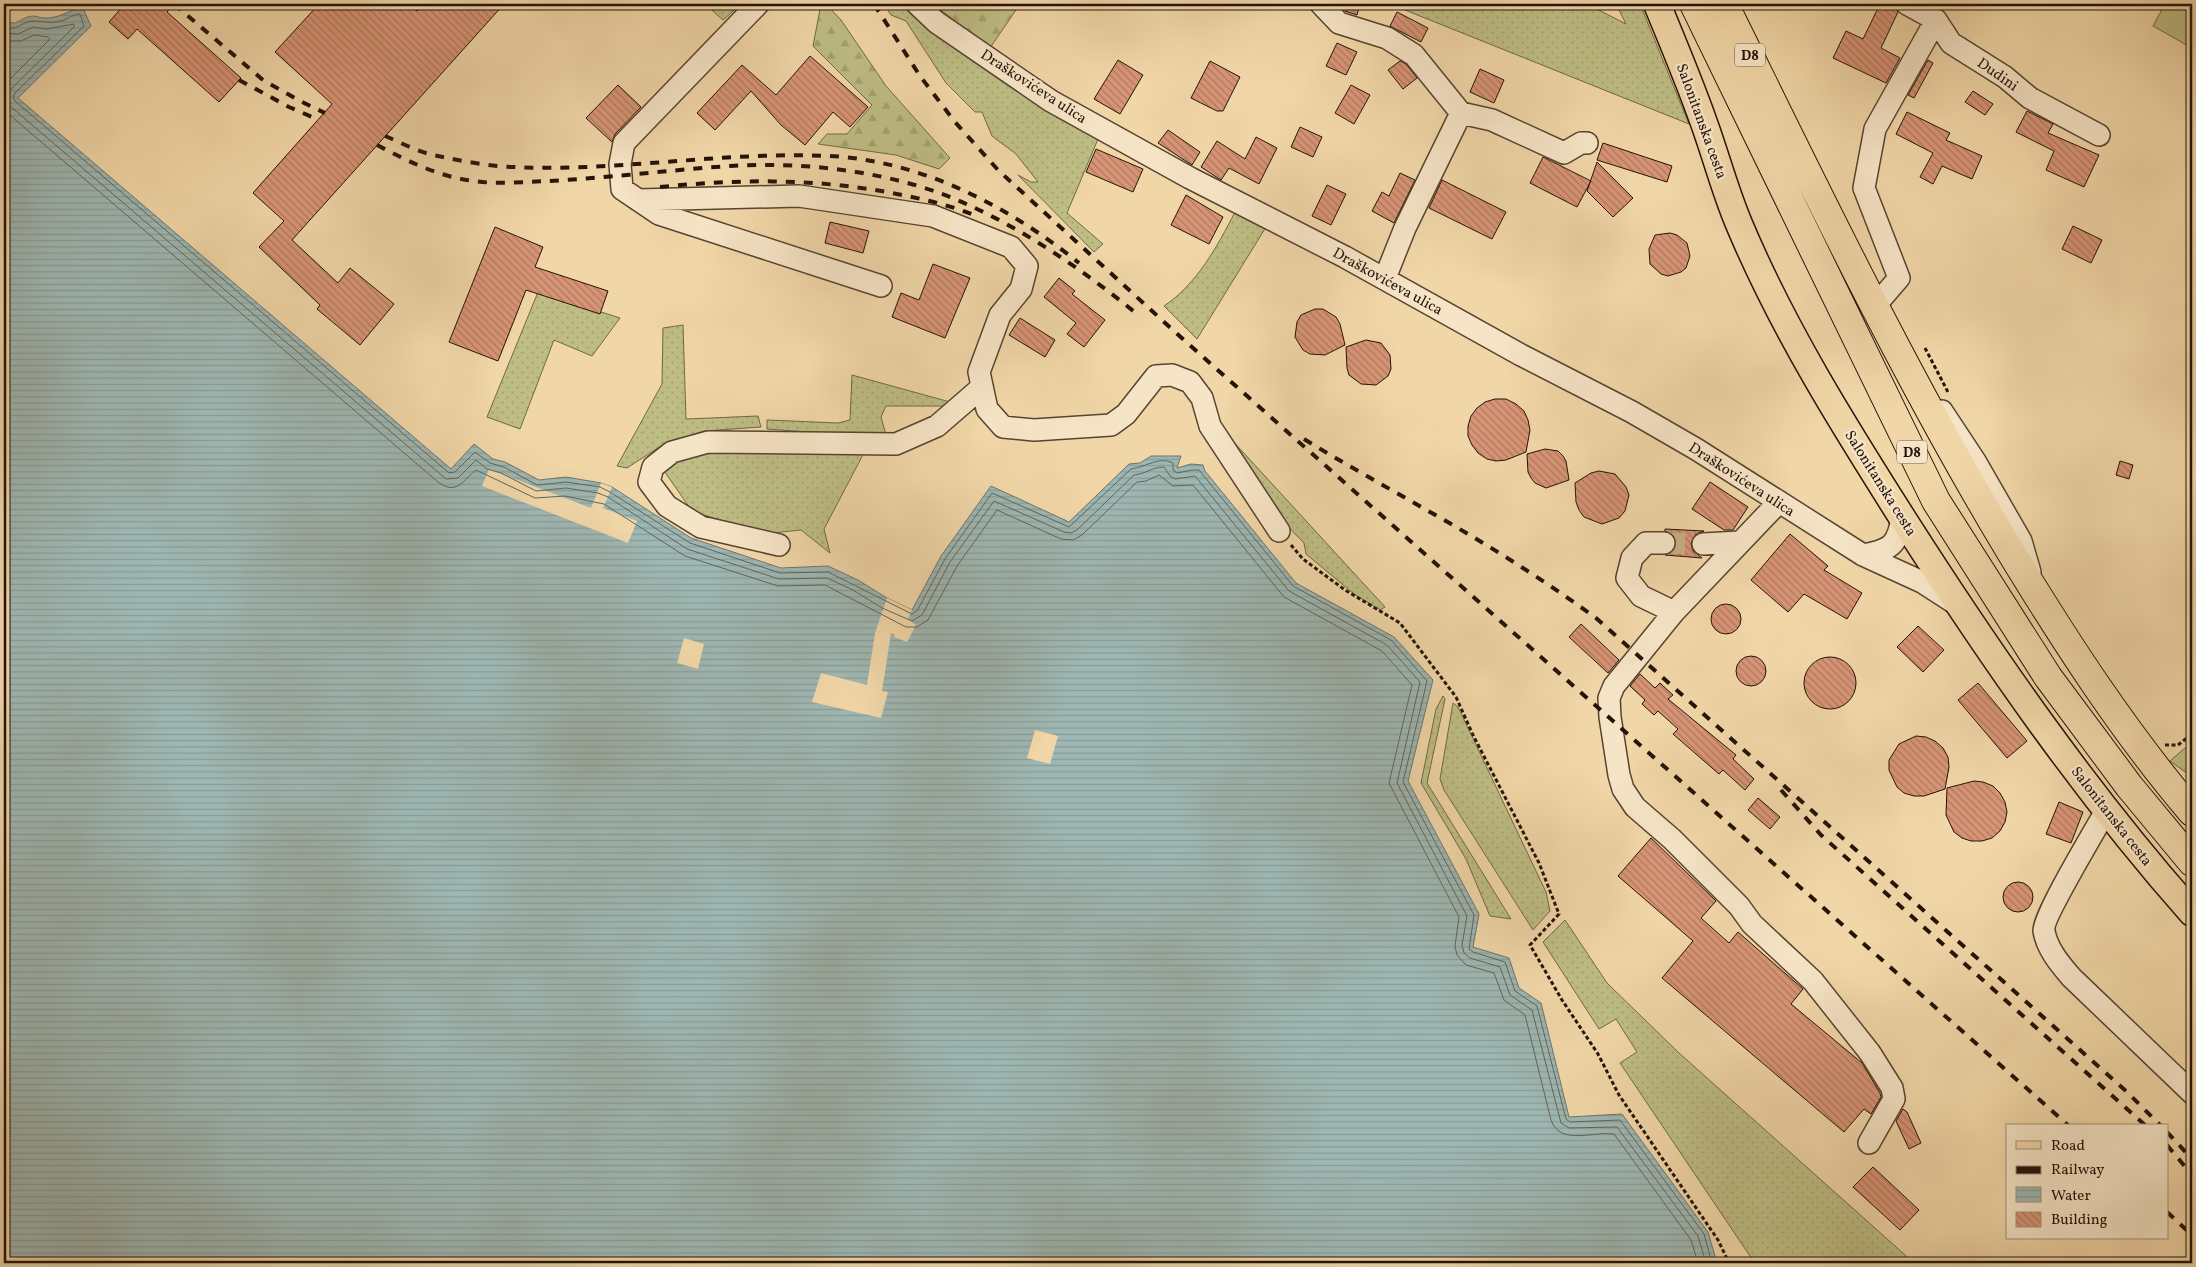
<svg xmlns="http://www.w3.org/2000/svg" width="2196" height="1267" font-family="Vollkorn,serif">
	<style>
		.grass { fill: url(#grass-dots); stroke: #706846 }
		.forest { fill: url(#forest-firs); stroke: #706846 }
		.park { fill: url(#park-tufts); stroke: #706846 }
		.pitch { fill: #bebd84; stroke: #706846 }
		.water { fill: url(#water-rules); stroke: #6d756e }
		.pier { fill: #f1d6a7 }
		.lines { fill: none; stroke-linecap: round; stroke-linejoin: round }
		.shore { stroke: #60655d; stroke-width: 1 }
		.building { fill: url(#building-back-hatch); stroke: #231308 }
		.minor-tunnel { stroke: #c8af87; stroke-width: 21; stroke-dasharray: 21 11; stroke-linecap: butt }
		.minor-casing { stroke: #564430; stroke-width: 24 }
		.major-casing { stroke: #231308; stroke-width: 29 }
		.highway-casing { stroke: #231308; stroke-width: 30 }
		.path { stroke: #231308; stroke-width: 3; stroke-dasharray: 4 2.5; stroke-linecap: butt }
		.minor { stroke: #f6e4c6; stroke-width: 21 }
		.major { stroke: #f1d6a7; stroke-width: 26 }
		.highway { stroke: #f1d6a7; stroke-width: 28 }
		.rail { stroke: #231308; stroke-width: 4; stroke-dasharray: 9 9; stroke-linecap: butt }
		.labels { text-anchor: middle; stroke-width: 5; stroke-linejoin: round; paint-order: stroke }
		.shield { fill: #f6e4c6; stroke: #625241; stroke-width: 1 }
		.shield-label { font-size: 14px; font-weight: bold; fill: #231308 }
		.street-label { font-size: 15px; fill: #231308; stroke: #f6e4c6 }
	</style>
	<defs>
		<pattern id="grass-dots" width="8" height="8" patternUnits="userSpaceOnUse" patternTransform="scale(1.25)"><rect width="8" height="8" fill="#bebd84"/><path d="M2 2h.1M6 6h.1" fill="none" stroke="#a3a270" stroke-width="1.8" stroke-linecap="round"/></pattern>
		<pattern id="forest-firs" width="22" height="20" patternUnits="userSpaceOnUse" patternTransform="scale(1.25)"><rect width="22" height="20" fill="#bebd84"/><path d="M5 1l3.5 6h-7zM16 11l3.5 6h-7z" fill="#a3a270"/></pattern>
		<pattern id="park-tufts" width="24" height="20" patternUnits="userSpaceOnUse" patternTransform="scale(1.25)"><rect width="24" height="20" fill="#bebd84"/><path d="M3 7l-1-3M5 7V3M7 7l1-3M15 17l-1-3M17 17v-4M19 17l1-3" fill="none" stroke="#a3a270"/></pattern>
		<pattern id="water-rules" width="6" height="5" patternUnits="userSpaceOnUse" patternTransform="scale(1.25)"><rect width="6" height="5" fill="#9eb7b2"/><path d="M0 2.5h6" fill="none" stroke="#889c98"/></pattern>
		<pattern id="building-back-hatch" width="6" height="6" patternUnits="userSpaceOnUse" patternTransform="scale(1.25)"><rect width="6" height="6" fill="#d89476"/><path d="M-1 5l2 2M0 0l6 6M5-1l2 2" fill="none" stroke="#af785f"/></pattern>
	</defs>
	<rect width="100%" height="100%" fill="#f1d6a7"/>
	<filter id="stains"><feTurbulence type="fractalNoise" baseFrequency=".004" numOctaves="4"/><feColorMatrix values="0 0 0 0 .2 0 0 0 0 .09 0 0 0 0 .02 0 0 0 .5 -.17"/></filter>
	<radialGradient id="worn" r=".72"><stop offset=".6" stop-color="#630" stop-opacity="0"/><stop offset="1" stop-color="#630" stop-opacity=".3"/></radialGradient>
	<!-- grass -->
	<path class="grass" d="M705,4H741L723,20Z
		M884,4H902C917,22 940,36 959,50C1003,82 1049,115 1098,139L1067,213L1103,244L1094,252L1018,175L1031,182H1038L1016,154L992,136L982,112H975L946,83L906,21L891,15Z
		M1396,4H1587L1626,24L1616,4H1640L1689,124L1395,6Z
		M1235,212L1266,227L1197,339L1164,306C1197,284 1217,247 1235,212Z
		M538,292L620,318L592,356L554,340L520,429L487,417Z
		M683,325L686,419L758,416L761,427L704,431L664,444L627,468L617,466L662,384L663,328Z
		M852,375L950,402L947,406H886L881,417L887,438L767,429V420L838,423L850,420Z
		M1219,426L1385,607L1380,610L1354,594L1306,554L1304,543L1271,509Z
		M708,446L866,449L824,529L830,553L801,530L762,534L692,511L662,468Z
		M1443,696L1445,699L1427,783L1511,919L1490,916L1466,859L1421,783L1436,709Z
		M1453,703L1458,707L1546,892L1550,911L1533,930L1444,790L1440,779Z
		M1565,920L1607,983L1679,1053L1914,1263H1757L1750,1256L1620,1063L1637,1052L1616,1019L1599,1029L1543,942Z"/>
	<!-- forest -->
	<path class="forest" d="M821,4H826L841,20L886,86L950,158L939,169L896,155L818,144L827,134H847L872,105L813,46Z
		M933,4H1020L990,48Z"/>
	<!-- park -->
	<path class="park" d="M2192,742V777L2170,761Z"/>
	<!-- pitch -->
	<path class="pitch" d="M2165,4H2192V48L2153,26Z"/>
	<!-- water -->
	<path class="water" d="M82,6L91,26L18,98L451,469L474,444L493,459L505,462L539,480L566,477L601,483L612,487L691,538L781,568L828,566L858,580L887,598L912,610L941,556L991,486L1069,522L1129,464L1140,463L1151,456H1181L1177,468L1191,464L1203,465L1205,471L1296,583L1394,637L1433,680L1408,781L1479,914L1473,947L1509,958L1519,988L1541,1003L1569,1117L1622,1114L1708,1232L1717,1263H4V20C18,28 19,17 33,16C37,16 40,18 44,18C57,19 70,11 82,6Z"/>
	<!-- pier -->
	<path class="pier" d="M489,469L591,508L601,483L612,487L603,508L637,521L628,543L482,486Z
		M887,598L912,610L908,619L916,625L907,642L894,637L895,635L891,633L882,691L888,692L881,718L812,702L821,673L867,685L875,633Z
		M684,638L704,644L698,669L677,663Z
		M1035,730L1058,736L1050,764L1027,758Z"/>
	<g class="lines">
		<!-- shore -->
		<path class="shore" d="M4,26C16,33 22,21 33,21C44,21 50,24 61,21C68,19 73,14 80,14L84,26L15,93L13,97L15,101L449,473L455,472L475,452L490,463L504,467L537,485L566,482L600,487L610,492L690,543L780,573L828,572L912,614L917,611L945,559L992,493L1069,527L1131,469C1146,467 1159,456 1173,463V470L1177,473L1192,470H1199L1293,586L1391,640L1427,681L1403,782L1474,915L1469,949L1473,952L1505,962L1515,991L1537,1006L1566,1119L1570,1122L1620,1120L1704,1234L1712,1263
			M4,33L18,34L33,27L46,29L74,24V27L10,90L7,98L10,106L446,479L458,478L476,460L487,469L501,473L536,491L566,488L598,493L608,497L687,549L779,579L827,578L853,590L882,608L912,621L922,615L950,562L994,501L1064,532L1071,533L1077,530L1134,475C1145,474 1153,467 1164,467L1170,476L1175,479L1195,476L1289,591L1387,645L1420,682L1397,783L1467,916L1462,945L1464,953L1470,958L1500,967L1510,995L1532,1010L1561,1123L1569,1128L1617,1127L1698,1236L1706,1263
			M4,41H21L34,35L48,37L50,39L4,85
			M4,110L438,482C457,496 463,480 476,470L535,498L565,496L604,504L685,556L778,586L825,585L906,627H917L928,620L957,566L997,510L1061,539L1073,540L1082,535L1137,482L1146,481L1159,475L1173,486L1193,485L1284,597L1382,651L1412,685L1389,783L1459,917L1455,946L1457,955L1466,965L1494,973L1504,1000L1525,1015L1551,1120C1560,1146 1593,1131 1614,1134L1691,1240L1698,1263"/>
	</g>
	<!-- building -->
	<path class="building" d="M125,4H174L167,12L241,78L219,102L137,29L128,39L109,22Z
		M319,4H409L417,11L423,4H504L292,240L338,283L350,268L394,304L360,345L317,309L320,305L259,247L284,221L253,193L332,104L275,52Z
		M1346,4H1360L1357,15L1345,11Z
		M1880,4H1889L1895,7L1898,12L1881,48L1900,58L1886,83L1833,58L1846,31L1863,39Z
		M1397,12L1428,28L1421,42L1390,26Z
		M1337,43L1357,52L1346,75L1326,66Z
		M810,56L868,107L850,127L833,112L805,145L781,125L751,91L715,130L697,113L742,65L776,95Z
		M1118,60L1143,75L1120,114L1094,99Z
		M1928,60L1933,63L1914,98L1908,95Z
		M1210,61L1240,77L1223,111H1217L1191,98Z
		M1400,61L1406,64L1417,78L1403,89L1388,70Z
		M1480,69L1504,80L1494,103L1470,92Z
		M618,85L641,107L615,134L612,142L586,118Z
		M1351,85L1370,95L1354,124L1335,113Z
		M1973,91L1993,104L1985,115L1965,102Z
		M2027,111L2053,124L2048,133L2099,155L2084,187L2046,170L2054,151L2016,132Z
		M1907,112L1950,133L1946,140L1982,156L1972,179L1942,166L1933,184L1920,177L1933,153L1896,134Z
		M1300,127L1322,137L1313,157L1291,147Z
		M1168,130L1200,152L1192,165L1158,143Z
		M1256,137L1277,148L1259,184L1229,168L1221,180L1201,167L1217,141L1245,159Z
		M1603,143L1672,166L1667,182L1597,160Z
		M1096,149L1143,169L1133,192L1086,172Z
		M1543,157L1591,181L1577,207L1530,183Z
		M1597,162L1633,198L1613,217L1587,191Z
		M1400,173L1415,180L1394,223L1372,211L1382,192L1389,196Z
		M1442,180L1506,212L1492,239L1429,208Z
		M1327,185L1346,194L1331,225L1312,216Z
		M1186,195L1223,217L1209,244L1171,225Z
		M830,222L869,231L863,253L825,243Z
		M2073,226L2102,240L2091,263L2062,249Z
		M495,227L543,247L535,267L608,291L600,314L526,290L498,361L449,342Z
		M1670,233L1677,235L1687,243L1690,256L1686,268L1681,272L1668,276L1661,274L1650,264L1649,249L1655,235Z
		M933,264L970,278L945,338L892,317L901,293L919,300Z
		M1059,278L1075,291L1072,294L1105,320L1084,347L1067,334L1076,323L1044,297Z
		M1315,309H1323L1336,317L1340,324L1345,345L1325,355L1310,354L1303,350L1295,337L1297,322L1301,315Z
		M1020,318L1055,340L1045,357L1009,335Z
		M1366,340L1381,343L1390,355L1391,369L1388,376L1376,385L1361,384L1349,375L1347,368L1346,347Z
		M1495,399H1506L1516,404L1524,411L1528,420L1530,430L1526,452L1506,460L1496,461L1487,459L1478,453L1472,445L1468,436V426L1471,416L1477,408L1485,402Z
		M1545,449L1558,451L1563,456L1566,461L1569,480L1546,488L1535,483L1531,478L1528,472L1527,454Z
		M2120,461L2133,465L2129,479L2116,475Z
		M1599,471L1615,474L1626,487L1629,495L1625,511L1619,518L1602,524L1584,517L1579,510L1576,502L1575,483L1591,473Z
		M1710,482L1748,507L1733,530H1724L1692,509Z
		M1665,529L1704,531L1696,534L1691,544L1693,551L1702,558L1665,555L1675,550L1676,543L1675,536L1665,531Z
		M1790,534L1828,566L1824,570L1862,593L1847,619L1804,594L1788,612L1751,580Z
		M1711 619a15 15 0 1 1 30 0a15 15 0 1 1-30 0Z
		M1581,624L1619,660L1608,673L1569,637Z
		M1918,626L1944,650L1923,672L1897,647Z
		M1736 671a15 15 0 1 1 30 0a15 15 0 1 1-30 0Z
		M1804 683a26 26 0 1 1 52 0a26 26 0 1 1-52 0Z
		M1640,674L1655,688L1660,683L1673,695L1668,699L1736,755L1733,759L1754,779L1745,790L1723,770L1719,774L1673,734L1678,729L1658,711L1654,715L1642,704L1645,700L1630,686Z
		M1978,683L2027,741L2007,758L1958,700Z
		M1916,736L1926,737L1935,741L1943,748L1948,757L1949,767L1945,789L1924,796H1914L1904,793L1897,787L1889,770V760L1899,744Z
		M1974,781L1983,782L1993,786L2000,793L2005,802L2007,812L2005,822L2000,831L1992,838L1982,841H1971L1962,838L1954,832L1946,815L1947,788Z
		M1758,798L1780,817L1770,829L1748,810Z
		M2059,802L2083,812L2071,843L2046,834Z
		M1651,838L1716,901L1701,918L1729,943L1738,932L1803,989L1791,1004L1862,1063L1880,1093L1881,1097L1871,1114L1864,1109L1844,1132L1662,978L1693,941L1618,876Z
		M2003 897a15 15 0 1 1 30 0a15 15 0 1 1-30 0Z
		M1903,1109L1907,1112L1921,1143L1909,1149L1896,1121Z
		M1873,1167L1919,1210L1900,1230L1853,1187Z"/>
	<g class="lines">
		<!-- minor-tunnel -->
		<path class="minor-tunnel" d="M1664,543L1703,544"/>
		<!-- minor casing -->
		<g class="minor-casing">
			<path id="minor" d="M758,4L624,143L620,164L622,189L659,214L881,286
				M917,4L936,22L1051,101L1190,178L1345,257L1521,355L1632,412L1696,449L1863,555L1922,582L1956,604
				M1321,4L1339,23L1387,38L1414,55L1461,113L1405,228L1385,278
				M1907,4L1936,20L1951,43L2005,77L2030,98L2099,135
				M1461,113L1492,120L1564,153L1581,143H1587
				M638,200L799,196L933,216L1011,247L1027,266L1021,289L1000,315L979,372L987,409L1003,427L1034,430L1111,425L1126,414L1156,376L1172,375L1190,382L1202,398L1210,426L1279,531
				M1874,307L1899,278L1864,188L1875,129L1936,20
				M1942,411L1975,461L2021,541L2030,572
				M1778,503L1674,612L1614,686L1609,698L1610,717L1619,775L1623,789L1635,807L1672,839L1739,906L1752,924L1813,981L1870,1053L1892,1088L1894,1099L1869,1143
				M1664,543H1646L1632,558L1627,578L1641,596L1674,612
				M1703,544L1740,542
				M779,545L701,527L667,506L649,482L653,467L672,452L708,442L896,444L937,426L982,387
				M1863,555C1890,550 1898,546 1902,517
				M2107,809C2097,827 2042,918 2044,931C2047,949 2060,964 2071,977L2192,1093"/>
		</g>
		<!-- major casing -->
		<g class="major-casing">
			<path id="major" d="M1657,4C1673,43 1690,83 1704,123C1716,156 1725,191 1739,224C1783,329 1844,426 1905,522C1992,658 2085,792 2192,913"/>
		</g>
		<!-- highway casing -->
		<g class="highway-casing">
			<path id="highway" d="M1694,4L1936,501L2048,677L2129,786L2192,862
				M1724,4C1816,190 1905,377 2012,554C2067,644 2124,732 2192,812"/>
		</g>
		<!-- path -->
		<path class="path" d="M1925,348L1949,394
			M1291,545L1303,559L1345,590L1400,623L1456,697L1473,735L1539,863L1559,914L1530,945L1562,1000L1598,1054L1619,1095L1718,1240L1729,1263
			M2165,745H2178L2192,734"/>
		<!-- minor -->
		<use href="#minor" class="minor"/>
		<!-- major -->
		<use href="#major" class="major"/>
		<!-- highway -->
		<use href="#highway" class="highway"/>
		<!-- rail -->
		<path class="rail" d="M174,4L263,80L300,101L325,113
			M874,4L920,76L955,122L998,170L1175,332L2069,1126
			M239,80L289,107L319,120
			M385,136C402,143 420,153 438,156C462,161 488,166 513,167C618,172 724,151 830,156C922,161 1008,206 1079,263
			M377,145C406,160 435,175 467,180C494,185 522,182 548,181C609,178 669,170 730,166C798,162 869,169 934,191C1007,217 1078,266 1137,314
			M660,187C740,179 817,178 897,194C923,199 949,205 974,215
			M1304,439C1343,463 1383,485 1423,508C1482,541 1541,578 1596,618L2126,1091L2161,1126
			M1781,790L1821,835L2146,1126
			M2167,1132L2192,1159
			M2167,1145L2192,1175
			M2167,1212L2192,1235"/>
	</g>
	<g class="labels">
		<!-- shield labels -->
		<g class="shield">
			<rect x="1735" y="43.5" width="30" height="23" rx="4"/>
			<rect x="1897" y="440.5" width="30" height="23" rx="4"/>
		</g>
		<g class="shield-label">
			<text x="1750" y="60">D8</text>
			<text x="1912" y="457">D8</text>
		</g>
		<!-- street labels -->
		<g class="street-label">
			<text transform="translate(1998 74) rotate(35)" y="5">Dudini</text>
			<text transform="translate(1034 86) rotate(33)" y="5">Draškovićeva ulica</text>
			<text transform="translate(1702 121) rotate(70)" y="5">Salonitanska cesta</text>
			<text transform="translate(1388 281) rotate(29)" y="5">Draškovićeva ulica</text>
			<text transform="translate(1742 479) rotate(33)" y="5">Draškovićeva ulica</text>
			<text transform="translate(1881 483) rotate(58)" y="5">Salonitanska cesta</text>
			<text transform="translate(2112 816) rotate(52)" y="5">Salonitanska cesta</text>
		</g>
	</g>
	<!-- margin -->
	<rect width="2196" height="1267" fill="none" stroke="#f1d6a7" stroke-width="20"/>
	<rect x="5" y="5" width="2186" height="1257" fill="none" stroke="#231308" stroke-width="2.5"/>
	<rect x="10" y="10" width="2176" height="1247" fill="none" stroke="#231308"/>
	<!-- legend -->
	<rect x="2006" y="1124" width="162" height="115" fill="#f6e4c6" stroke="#a2907a"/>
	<rect x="2016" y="1141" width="25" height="8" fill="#f1d6a7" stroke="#a2907a"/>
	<text x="2051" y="1150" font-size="15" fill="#231308">Road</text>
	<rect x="2016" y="1166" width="25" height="8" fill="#231308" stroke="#a2907a"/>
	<text x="2051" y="1174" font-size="15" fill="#231308">Railway</text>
	<rect x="2016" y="1187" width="25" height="15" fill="url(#water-rules)" stroke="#a2907a"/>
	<text x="2051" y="1200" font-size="15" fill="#231308">Water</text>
	<rect x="2016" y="1212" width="25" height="15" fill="url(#building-back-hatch)" stroke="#a2907a"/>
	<text x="2051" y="1224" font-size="15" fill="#231308">Building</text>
	<rect width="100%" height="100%" filter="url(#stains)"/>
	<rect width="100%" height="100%" fill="url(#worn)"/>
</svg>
